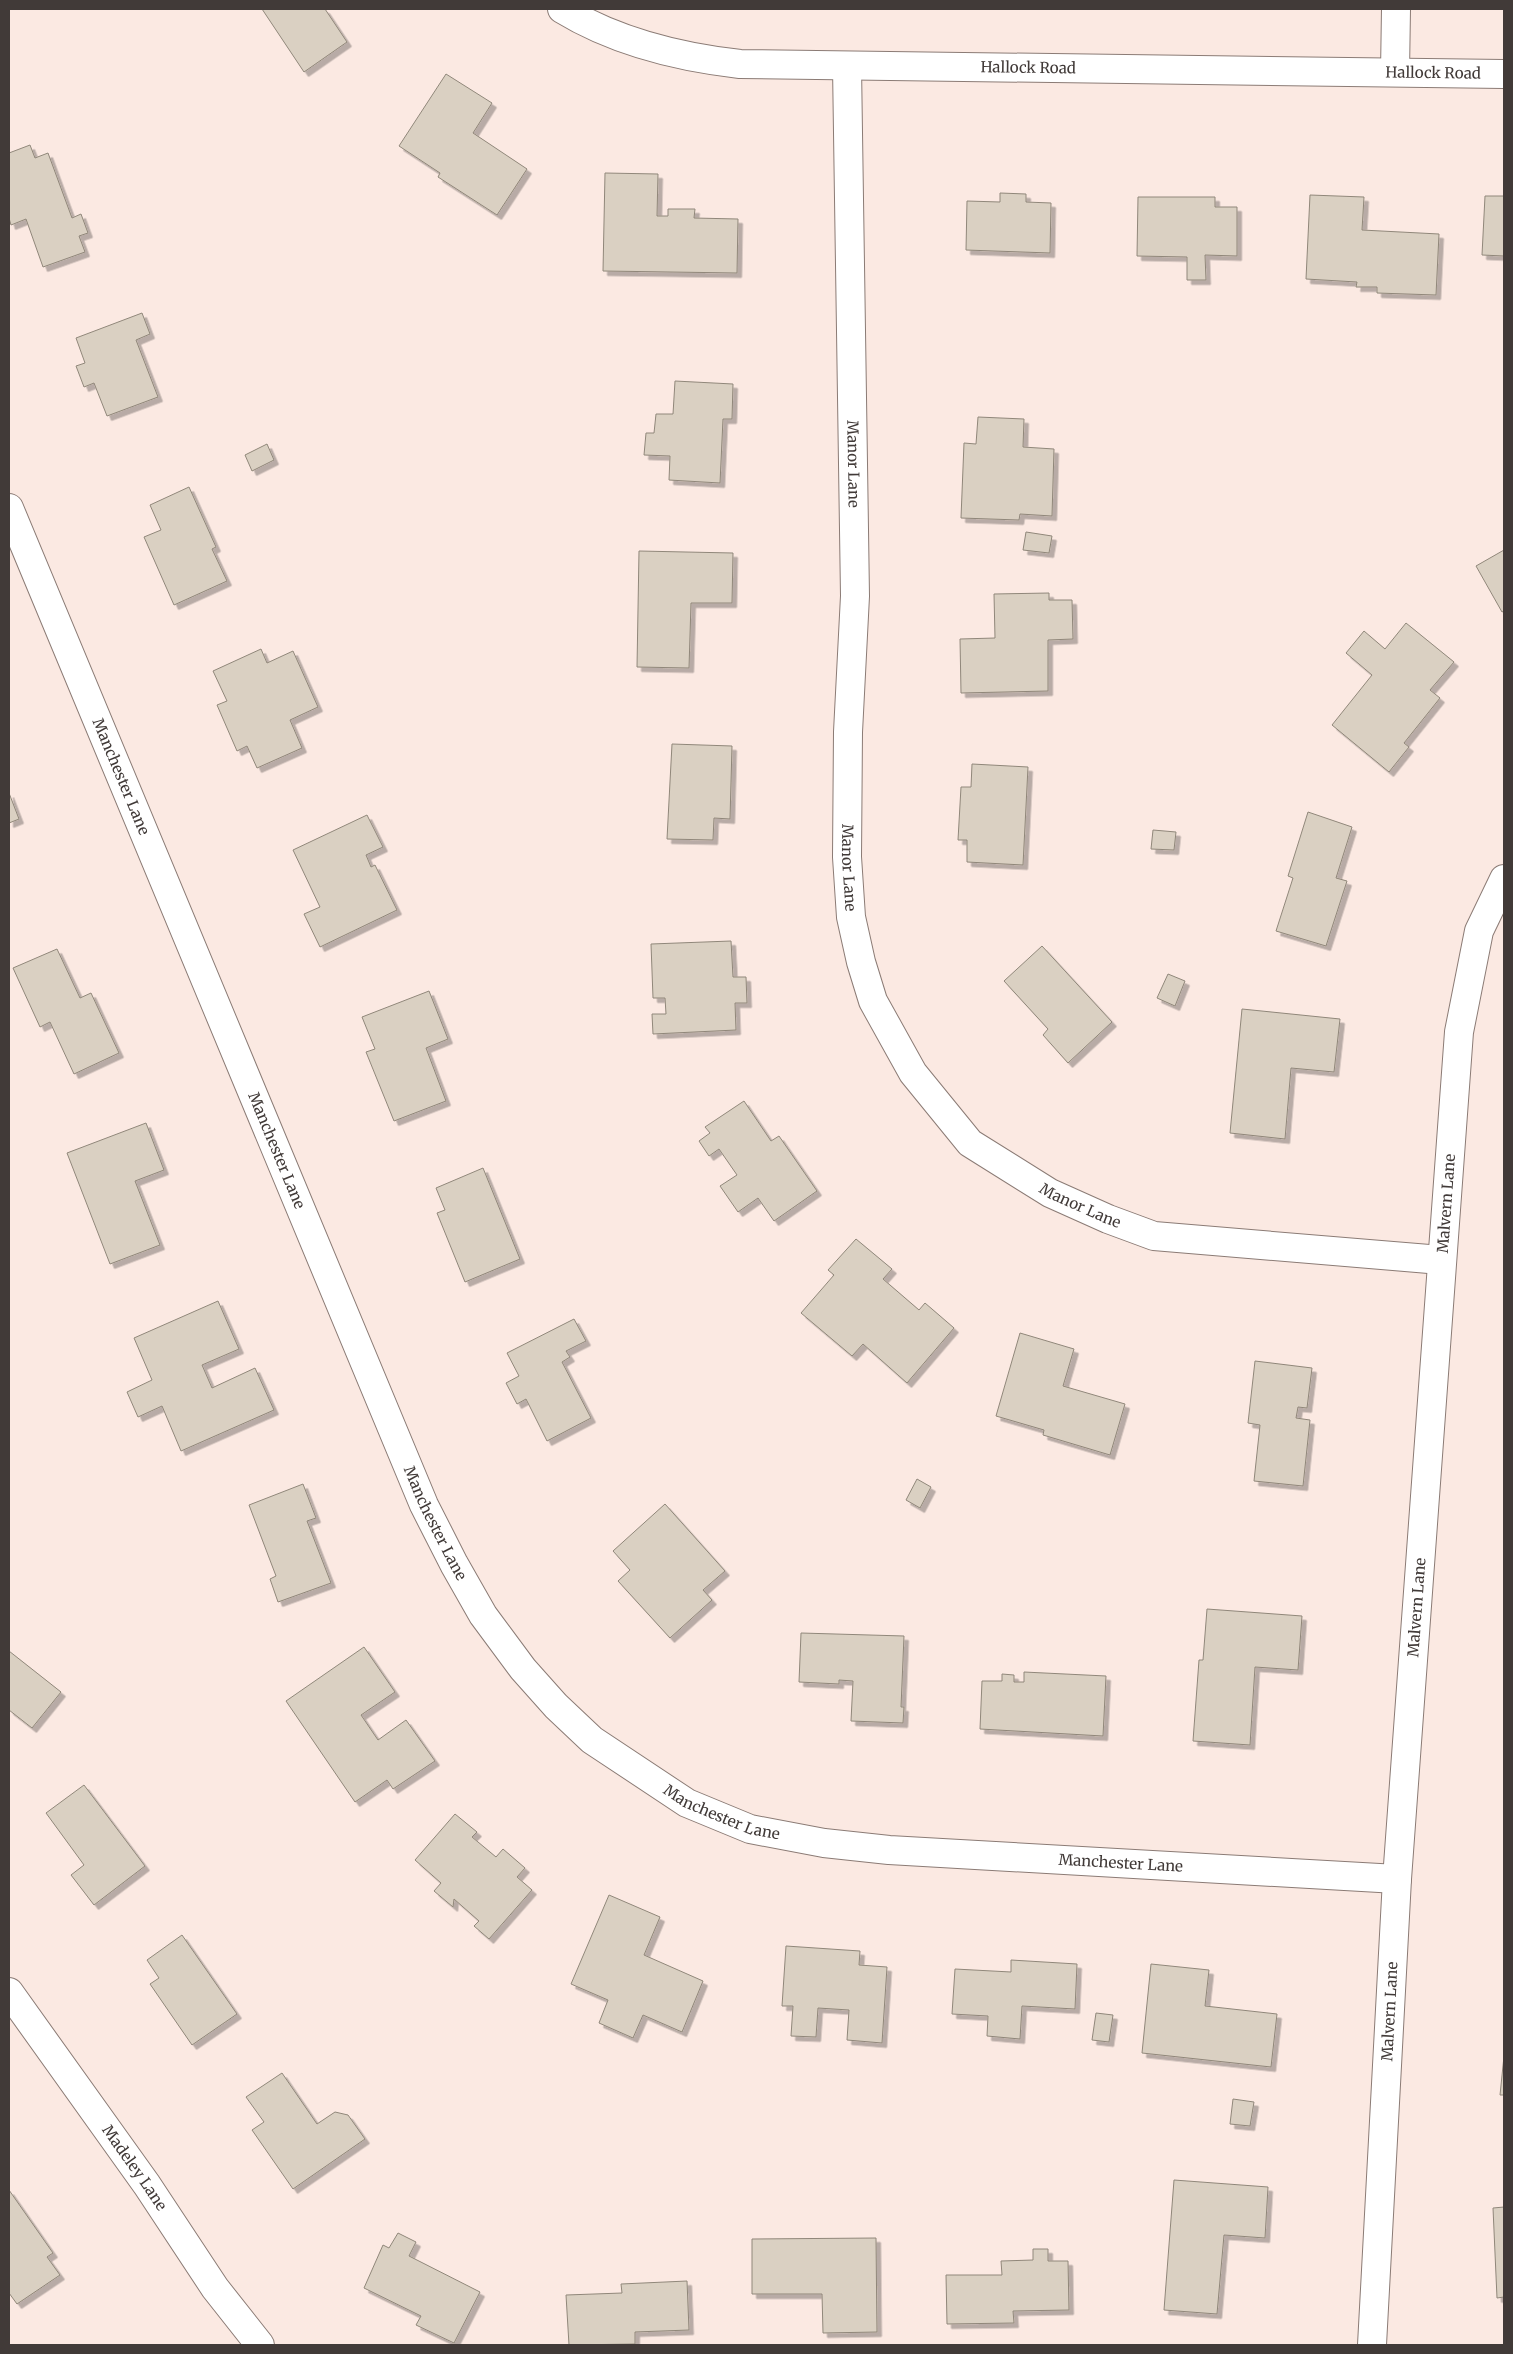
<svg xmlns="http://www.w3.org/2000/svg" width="1513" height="2354" font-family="Merriweather,serif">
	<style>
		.building { fill: #dad0c2; stroke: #90877a; filter: url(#shadow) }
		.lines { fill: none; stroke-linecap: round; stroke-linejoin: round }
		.minor-casing { stroke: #8b7b75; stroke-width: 30 }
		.tertiary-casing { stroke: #8b7b75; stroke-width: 30 }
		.minor { stroke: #fff; stroke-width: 28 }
		.tertiary { stroke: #fff; stroke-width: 28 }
		.labels { text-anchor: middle; stroke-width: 5; stroke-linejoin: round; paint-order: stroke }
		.street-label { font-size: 15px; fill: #413a38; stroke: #fbe9e2 }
	</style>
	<defs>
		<filter id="shadow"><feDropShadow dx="4.5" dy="4.5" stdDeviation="0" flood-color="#0004"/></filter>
	</defs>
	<rect width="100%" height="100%" fill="#fbe9e2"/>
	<!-- building -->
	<path class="building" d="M262,9H325L347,42L304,72Z
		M446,74L492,103L473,133L527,169L497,215L438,177L440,173L399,146Z
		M30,145L35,158L48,153L72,218L81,214L88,233L79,236L85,252L43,267L26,219L11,225L9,218V153Z
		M605,173L658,174L657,216H668V209H695L694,218L738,219L737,273L603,271Z
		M1000,193L1026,194V202L1051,203L1050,253L966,250L967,201L1000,202Z
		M1310,195L1364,197L1362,230L1439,234L1436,295L1377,293V287H1356L1357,282L1306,279Z
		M1485,196H1504V256L1482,255Z
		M1138,197H1215V207H1237V256L1205,255L1206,280H1187V257L1137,256Z
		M142,313L150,334L136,340L158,397L107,416L94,383L84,387L76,366L85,363L76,338Z
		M675,381L733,384L732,419H723L720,483L669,480L670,456L644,455L646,433H654L656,414H673Z
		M978,417L1024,419L1023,447L1054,449L1052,516L1020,514L1019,520L961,518L964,443L976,444Z
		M267,444L274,460L252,471L245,455Z
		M189,487L216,547L212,549L227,581L174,605L144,537L161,530L150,505Z
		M1026,532L1052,536L1049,553L1023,550Z
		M1504,550V611L1502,612L1476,566Z
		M639,551L733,553L732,603H691L689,668L637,667Z
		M1049,593V600H1072L1073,639L1048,640V691L961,693L960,639L995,638L994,594Z
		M1406,623L1454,662L1430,690L1440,698L1404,743L1409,747L1389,772L1332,725L1372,675L1346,653L1364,631L1385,649Z
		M261,649L267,663L293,651L318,707L290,720L302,748L257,768L247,746L237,751L217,705L227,701L213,671Z
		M672,744L732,746L730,819L714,818L713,840L667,839Z
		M972,764L1028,767L1023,865L967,862V840H958L961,787H971Z
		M9,793L19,819L9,823Z
		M1308,812L1352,827L1336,878L1347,881L1326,946L1276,931L1293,878L1288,876Z
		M367,815L383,847L366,855L371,867L375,865L397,910L320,947L304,914L320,907L293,850Z
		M1153,830L1176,832L1174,850L1151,849Z
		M731,941L733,977H746L747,1003H735L736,1030L653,1034L652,1014H666L665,998H653L651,944Z
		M1042,946L1112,1022L1068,1063L1043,1035L1048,1029L1004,981Z
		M57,949L80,998L91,993L119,1053L74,1074L50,1022L40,1027L13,968Z
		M1168,974L1185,981L1175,1006L1157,998Z
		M429,991L448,1039L426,1048L446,1101L394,1121L366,1052L375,1049L362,1017Z
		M1242,1009L1340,1019L1334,1072L1291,1068L1285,1139L1230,1133Z
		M744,1101L771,1141L779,1136L817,1191L774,1221L758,1198L738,1212L720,1186L737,1175L719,1149L709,1156L699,1141L710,1133L705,1127Z
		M146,1123L164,1170L135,1181L160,1245L110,1264L67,1153Z
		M483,1168L520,1259L465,1282L437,1213L445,1210L436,1188Z
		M856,1239L892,1269L883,1279L919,1310L925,1303L954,1328L907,1383L863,1344L852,1356L801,1313L834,1275L828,1270Z
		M218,1301L239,1349L202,1365L212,1388L255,1368L274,1410L181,1451L162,1406L138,1417L127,1392L152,1380L134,1338Z
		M574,1319L586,1341L566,1351L570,1357L562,1362L591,1418L547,1441L526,1399L517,1404L506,1383L519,1376L507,1353Z
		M1020,1333L1074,1349L1063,1386L1125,1404L1110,1455L1043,1435L1044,1430L996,1416Z
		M1255,1361L1312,1368L1307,1408L1298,1407L1296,1418L1310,1420L1303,1486L1254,1481L1260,1425L1248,1423Z
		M917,1479L931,1487L920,1508L906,1500Z
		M303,1484L316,1518L307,1521L331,1583L278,1602L270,1579L276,1576L249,1505Z
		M665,1504L725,1571L703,1590L712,1600L670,1638L618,1581L630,1570L613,1551Z
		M1207,1609L1302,1616L1298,1670L1255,1667L1250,1745L1193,1741L1199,1660H1203Z
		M801,1633L904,1636L901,1707H904L903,1723L851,1721L853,1681L839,1680V1684L799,1682Z
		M364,1647L395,1692L361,1715L378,1740L406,1720L435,1761L393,1789L387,1780L355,1802L286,1701Z
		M9,1651L61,1692L32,1728L9,1710Z
		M1024,1672L1106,1676L1103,1736L980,1729L982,1681H1002V1674L1014,1675V1682H1024Z
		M84,1785L145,1866L94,1905L71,1875L84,1865L46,1813Z
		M455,1814L477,1832L472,1837L496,1857L503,1849L525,1868L517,1877L532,1890L489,1939L474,1926L479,1921L454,1899L453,1907L434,1891L441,1883L415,1860Z
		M609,1895L660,1917L644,1955L703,1981L682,2032L643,2015L633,2038L599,2023L608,2000L571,1984Z
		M182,1935L237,2014L192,2045L150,1984L159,1978L147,1960Z
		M786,1946L860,1951L859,1965L887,1967L882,2043L847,2040L849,2010L818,2008L816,2037L791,2036L793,2006H782Z
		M1011,1960L1077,1964L1075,2009L1022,2006L1020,2039L987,2036L988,2016L952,2014L955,1969L1011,1972Z
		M1151,1964L1209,1970L1205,2006L1277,2014L1271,2067L1142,2053Z
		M1096,2013L1113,2015L1109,2042L1092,2040Z
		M1504,2056V2095H1500Z
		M282,2073L317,2124L335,2112L348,2115L365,2139L293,2189L252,2130L264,2122L246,2097Z
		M1233,2099L1254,2102L1250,2126L1230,2124Z
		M1174,2180L1268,2187L1265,2238L1224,2235L1217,2314L1164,2310Z
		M9,2190L53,2253L47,2257L60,2275L17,2304L9,2293Z
		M1504,2207V2297L1497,2298L1493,2208Z
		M398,2233L416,2242L409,2256L480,2292L454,2343L416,2325L421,2316L364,2288L383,2245L389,2248Z
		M876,2238L877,2332L823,2333L822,2294H752V2239Z
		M1033,2249H1048V2261H1068L1069,2310L1013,2311L1014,2323L947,2324L946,2275H1002L1001,2261L1033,2260Z
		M687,2281L689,2330L635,2332V2344L569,2345L566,2295L622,2293L621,2284Z"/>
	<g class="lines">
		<!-- minor casing -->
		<g class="minor-casing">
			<g id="minor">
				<path id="s1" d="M847,66L855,596L848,732L847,857L851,917L861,962L873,1001L913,1073L970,1143L1050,1193L1108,1219L1154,1236L1441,1260"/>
				<path d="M1395,72L1396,9"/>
				<path id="s2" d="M9,508L424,1505L454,1564L483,1615L523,1669L556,1706L592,1740L687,1803L750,1829L824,1843L889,1850L1397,1879"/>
				<path id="s3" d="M9,1992L147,2185L215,2288L260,2345"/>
				<path id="s4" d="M1372,2345L1397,1879L1459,1032L1479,931L1504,879"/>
			</g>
		</g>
		<!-- tertiary casing -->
		<g class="tertiary-casing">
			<g id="tertiary">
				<path id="s5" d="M562,9C616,42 678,57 740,64L1504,74"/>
			</g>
		</g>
		<!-- minor -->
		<use href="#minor" class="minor"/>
		<!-- tertiary -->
		<use href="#tertiary" class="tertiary"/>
	</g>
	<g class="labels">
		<!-- street labels -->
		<g class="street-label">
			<text dy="5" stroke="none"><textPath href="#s5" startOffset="476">Hallock Road</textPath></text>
			<text dy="5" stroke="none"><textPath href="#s5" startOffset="881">Hallock Road</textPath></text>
			<text dy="5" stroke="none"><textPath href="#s1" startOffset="398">Manor Lane</textPath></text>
			<text dy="5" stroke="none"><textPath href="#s2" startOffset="291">Manchester Lane</textPath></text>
			<text dy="5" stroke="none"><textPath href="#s1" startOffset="802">Manor Lane</textPath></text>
			<text dy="5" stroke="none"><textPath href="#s2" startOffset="696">Manchester Lane</textPath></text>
			<text dy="5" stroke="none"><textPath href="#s4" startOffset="1144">Malvern Lane</textPath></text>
			<text dy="5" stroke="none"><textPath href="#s1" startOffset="1238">Manor Lane</textPath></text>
			<text dy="5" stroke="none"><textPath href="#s2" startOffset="1101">Manchester Lane</textPath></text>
			<text dy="5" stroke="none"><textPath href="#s4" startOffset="739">Malvern Lane</textPath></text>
			<text dy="5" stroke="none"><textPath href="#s2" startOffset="1521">Manchester Lane</textPath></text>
			<text dy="5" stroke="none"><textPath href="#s2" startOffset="1926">Manchester Lane</textPath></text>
			<text dy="5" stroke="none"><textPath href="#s4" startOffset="334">Malvern Lane</textPath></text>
			<text dy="5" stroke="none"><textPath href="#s3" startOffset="216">Madeley Lane</textPath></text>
		</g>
	</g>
	<!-- border -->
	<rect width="1513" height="2354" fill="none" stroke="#413a38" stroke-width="20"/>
</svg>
